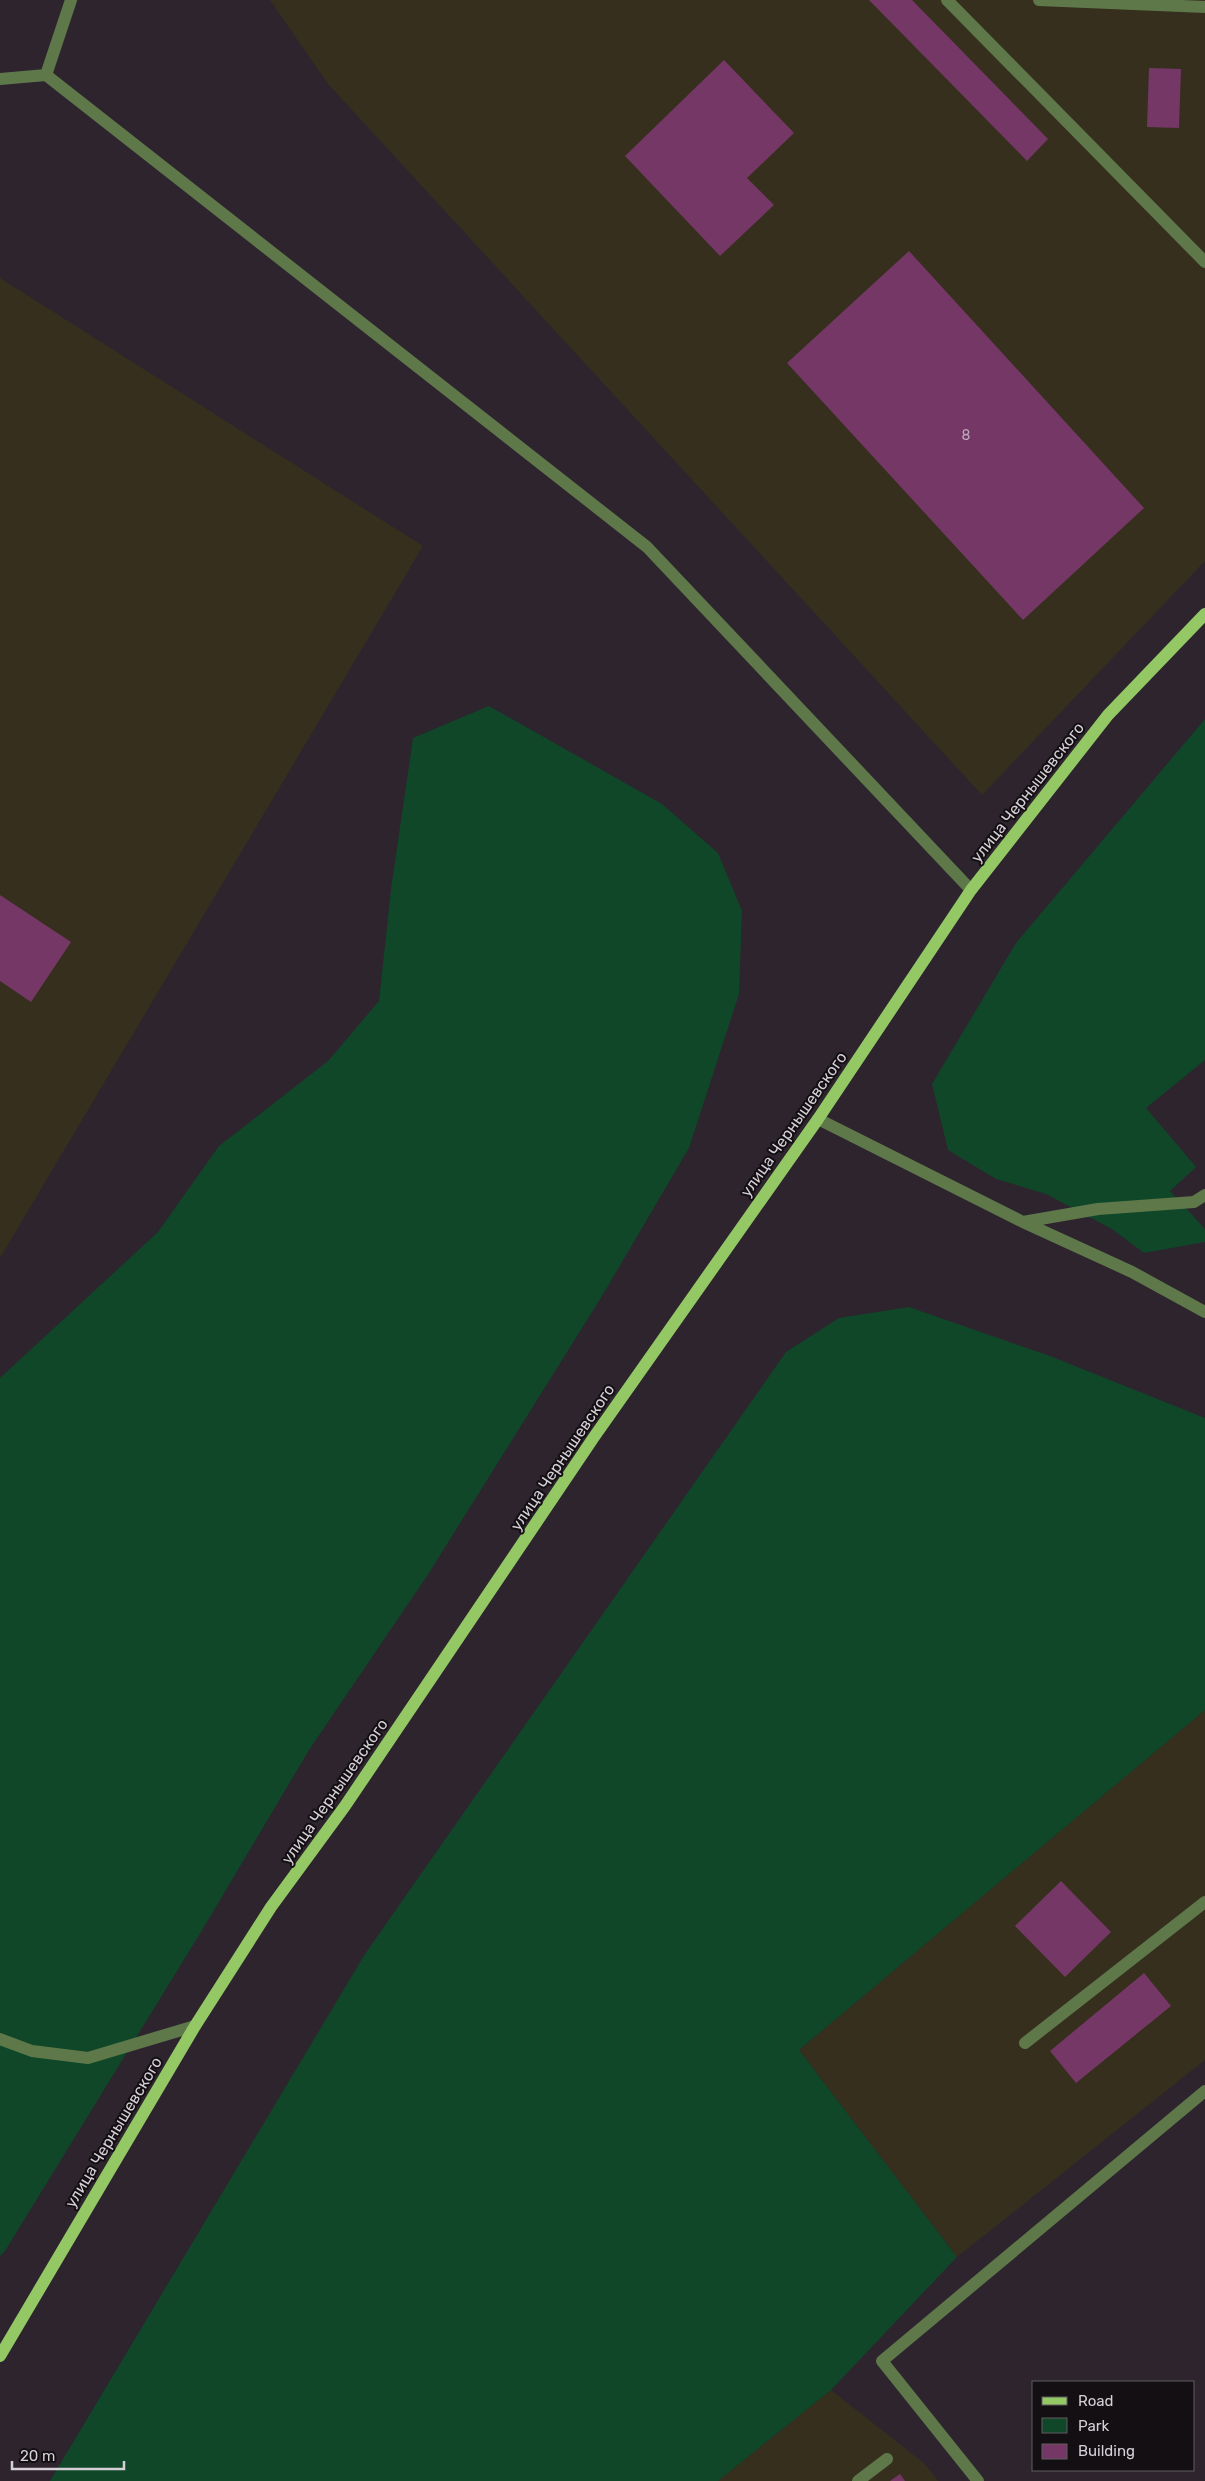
<svg xmlns="http://www.w3.org/2000/svg" width="1205" height="2481" font-family="Rubik,sans-serif">
	<style>
		.industrial { fill: #362f1e }
		.green { fill: #104729 }
		.building { fill: #743766 }
		.lines { fill: none; stroke-linecap: round; stroke-linejoin: round }
		.minor { stroke: #5e784a; stroke-width: 12 }
		.major { stroke: #93c865; stroke-width: 12 }
		.labels { text-anchor: middle; stroke-width: 4; stroke-linejoin: round; paint-order: stroke }
		.number-label { font-size: 14px; fill: #bda9ba }
		.street-label { font-size: 16px; fill: #d5cfd6; stroke: #130f13 }
	</style>
	<rect width="100%" height="100%" fill="#2d242e"/>
	<!-- industrial -->
	<path class="industrial" d="M270,0H1205V561L982,795L328,84Z
		M0,278L423,546L0,1258Z
		M1205,1710V2060L957,2257L799,2050Z
		M831,2390L925,2464L938,2481H718Z"/>
	<!-- green -->
	<path class="green" d="M489,706L662,804L718,853L742,911L739,994L689,1148L602,1296L427,1576L309,1750L204,1927L5,2251L0,2256V1378L158,1232L219,1146L328,1061L379,1001L391,889L413,738Z
		M1205,719V1060L1146,1108L1196,1167L1170,1191L1205,1229V1242L1144,1253L1112,1229L1046,1194L996,1179L948,1150L932,1084L1016,943Z
		M909,1307L1050,1356L1205,1418V1710L799,2050L957,2257L831,2390L718,2481H50L365,1954L786,1352L839,1318Z"/>
	<!-- building -->
	<path class="building" d="M869,0H912L1048,139L1027,161Z
		M724,60L794,133L747,178L774,205L720,256L625,156Z
		M1149,68L1181,69L1179,128L1147,127Z
		M909,251L1144,508L1023,620L787,363Z
		M0,895L71,942L31,1002L0,981Z
		M1061,1881L1111,1932L1065,1977L1015,1926Z
		M1144,1973L1171,2006L1076,2083L1050,2051Z
		M900,2474L905,2481H890Z"/>
	<g class="lines">
		<!-- minor -->
		<path class="minor" d="M947,0L1205,262
			M1039,0L1205,7
			M46,75L71,0
			M0,79L46,75L647,547L971,890
			M818,1119L1023,1222L1132,1272L1205,1312
			M1023,1222L1098,1209L1194,1202L1205,1195
			M0,2039L32,2051L88,2058L195,2026
			M1025,2043L1205,1902
			M858,2481L887,2459
			M978,2481L882,2361L1205,2091"/>
		<!-- major -->
		<path class="major" d="M0,2356L195,2026L271,1907L345,1806L594,1437L818,1119L971,890L1108,715L1205,614"/>
	</g>
	<g class="labels">
		<!-- number labels -->
		<g class="number-label">
			<text x="966" y="440">8</text>
		</g>
		<!-- street labels -->
		<g class="street-label">
			<text transform="translate(1027 792) rotate(-52)" y="6">улица Чернышевского</text>
			<text transform="translate(793 1124) rotate(-55)" y="6">улица Чернышевского</text>
			<text transform="translate(562 1457) rotate(-56)" y="6">улица Чернышевского</text>
			<text transform="translate(334 1791) rotate(-55)" y="6">улица Чернышевского</text>
			<text transform="translate(113 2132) rotate(-59)" y="6">улица Чернышевского</text>
		</g>
	</g>
	<!-- legend -->
	<rect x="1032" y="2381" width="162" height="90" fill="#130f13" stroke="#615c61"/>
	<rect x="1042" y="2397" width="25" height="8" fill="#93c865" stroke="#615c61"/>
	<text x="1078" y="2406" font-size="15" fill="#d5cfd6">Road</text>
	<rect x="1042" y="2418" width="25" height="15" fill="#104729" stroke="#615c61"/>
	<text x="1078" y="2431" font-size="15" fill="#d5cfd6">Park</text>
	<rect x="1042" y="2444" width="25" height="15" fill="#743766" stroke="#615c61"/>
	<text x="1078" y="2456" font-size="15" fill="#d5cfd6">Building</text>
	<!-- scale -->
	<path d="M12 2461v8h112v-8" fill="none" stroke="#d5cfd6" stroke-width="2.5"/>
	<text x="20" y="2461" font-size="15" fill="#d5cfd6" stroke="#130f13" stroke-width="4" paint-order="stroke">20 m</text>
</svg>
